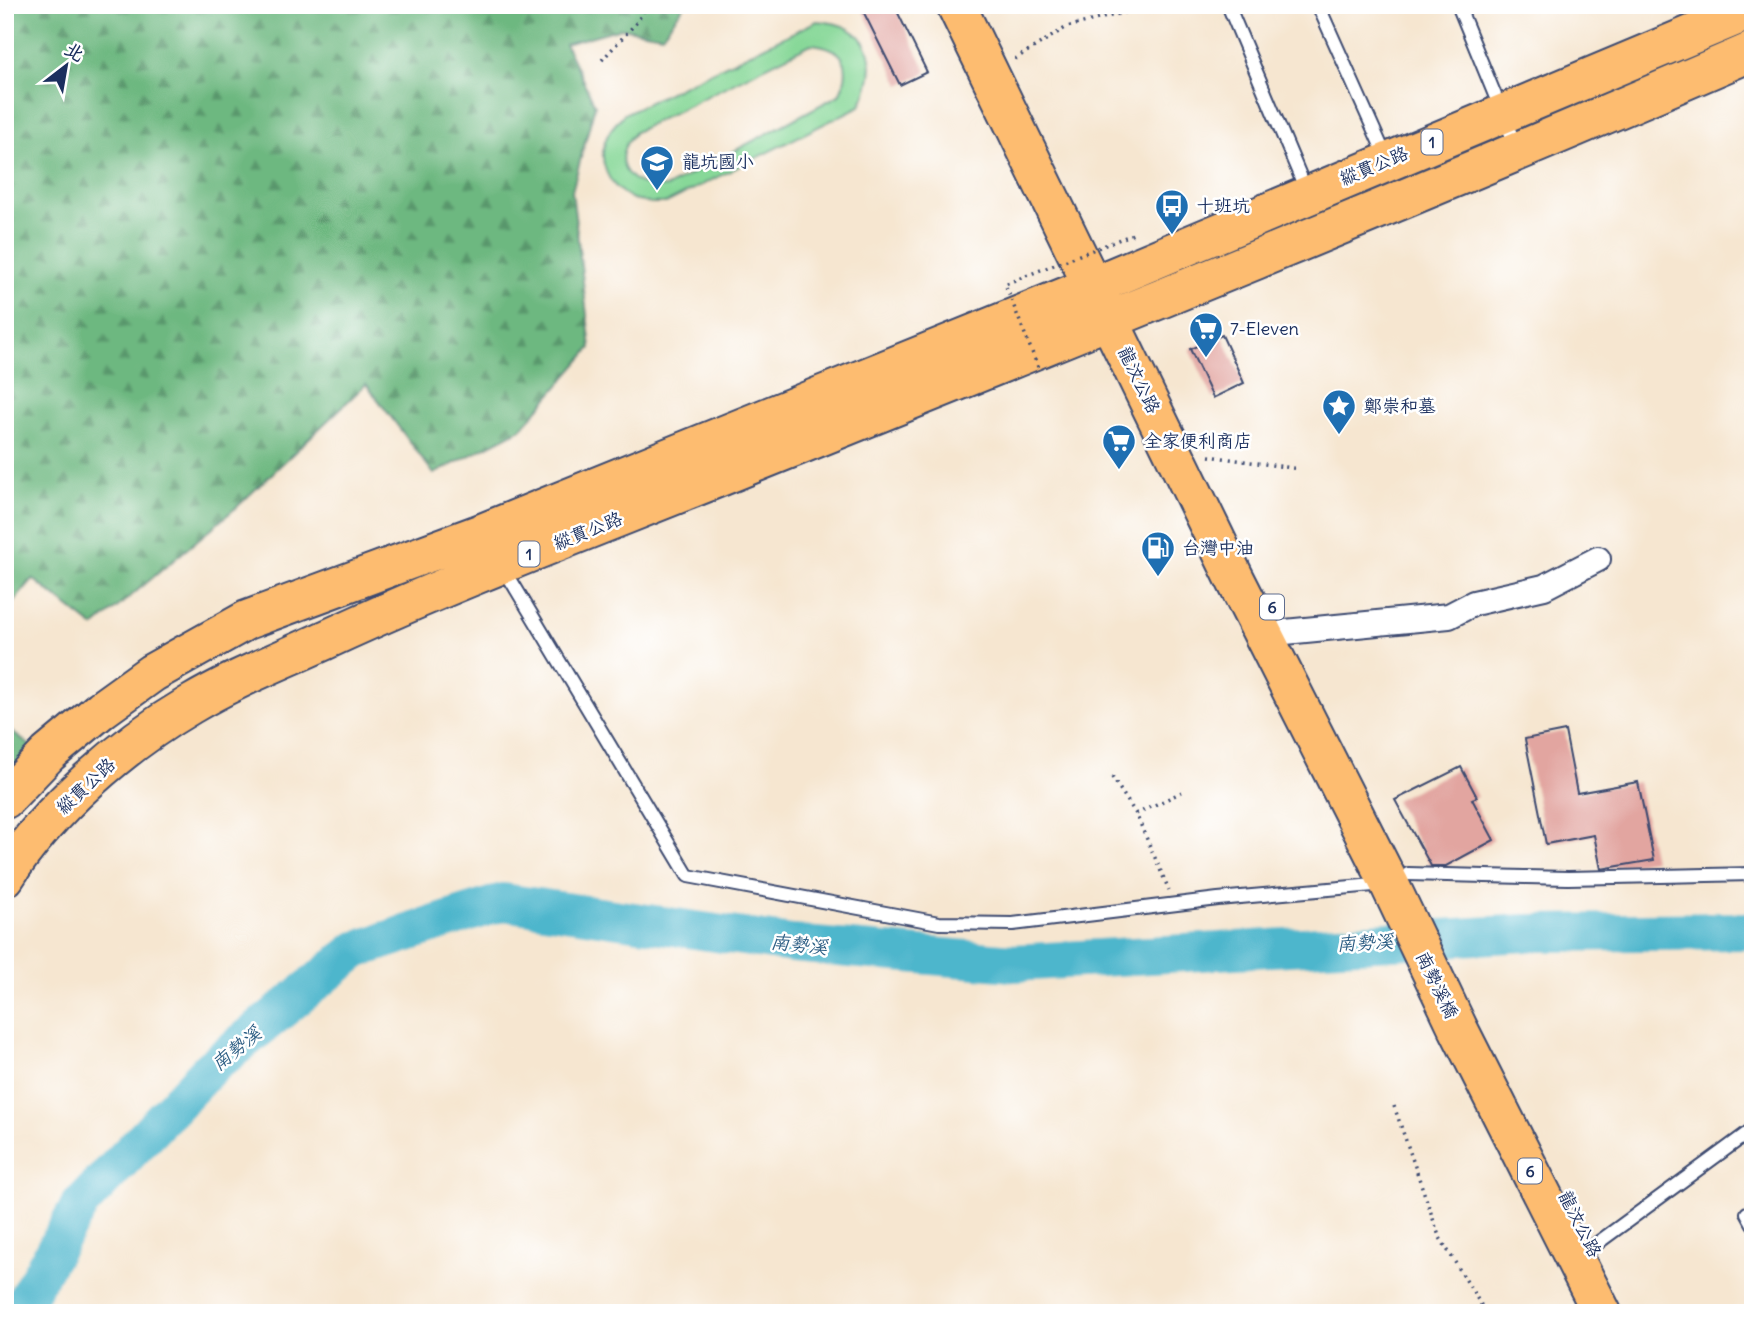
<svg xmlns="http://www.w3.org/2000/svg" width="1758" height="1318" font-family="Delius,'LXGW WenKai TC',sans-serif">
	<style>
		.green { fill: #87d898; stroke: #51847b; stroke-width: 2; fill-rule: evenodd }
		.forest { fill: url(#forest-firs); stroke: #44746f; stroke-width: 2 }
		.lines { fill: none; stroke-linecap: round; stroke-linejoin: round }
		.river { stroke: #4eb6cc; stroke-width: 38 }
		.building { fill: #e2a5a0 }
		.service-casing { stroke: #3c4a6f; stroke-width: 16 }
		.minor-casing { stroke: #3c4a6f; stroke-width: 28 }
		.primary-casing { stroke: #3c4a6f; stroke-width: 42 }
		.path { stroke: #3c4a6f; stroke-width: 3.5; stroke-dasharray: 2 5; stroke-linecap: butt }
		.service { stroke: #fff; stroke-width: 12 }
		.minor { stroke: #fff; stroke-width: 24 }
		.primary { stroke: #fdbc6f; stroke-width: 38 }
		.path-bridge { stroke: #3c4a6f; stroke-width: 3.5; stroke-dasharray: 2 5; stroke-linecap: butt }
		.labels { text-anchor: middle; stroke-width: 5; stroke-linejoin: round; paint-order: stroke }
		.shield { fill: #fff; stroke: #5f6d8e; stroke-width: 2 }
		.shield-label { font-size: 16px; font-weight: bold; fill: #1b2f5e }
		.poi-label { font-size: 18px; fill: #1b2f5e; stroke: #fff; text-anchor: start }
		.street-label { font-size: 18px; fill: #1b2f5e; stroke: #fff }
		.water-label { font-size: 19px; font-style: italic; fill: #2d5e84; stroke: #fff }
	</style>
	<defs>
		<pattern id="forest-firs" width="22" height="20" patternUnits="userSpaceOnUse" patternTransform="scale(1.75)"><rect width="22" height="20" fill="#6db880"/><path d="M5 1l3.5 6h-7zM16 11l3.5 6h-7z" fill="#59966c"/></pattern>
	</defs>
	<rect width="100%" height="100%" fill="#fff"/>
	<filter id="ink" filterUnits="userSpaceOnUse"><feTurbulence type="fractalNoise" baseFrequency=".0143" numOctaves="2"/><feDisplacementMap in="SourceGraphic" scale="14" xChannelSelector="R" yChannelSelector="G"/><feConvolveMatrix kernelMatrix="1 2 1 2 8 2 1 2 1" color-interpolation-filters="sRGB"/></filter>
	<filter id="wash" filterUnits="userSpaceOnUse"><feTurbulence type="fractalNoise" baseFrequency=".00686" numOctaves="4" result="noise"/><feDisplacementMap in="SourceGraphic" scale="28" xChannelSelector="R" yChannelSelector="G"/><feGaussianBlur stdDeviation="1.57" result="paint"/><feColorMatrix in="noise" values="0 0 0 0 0 0 0 0 0 0 0 0 0 0 0 0 0 1.4 0 .05"/><feComposite in="paint" operator="in"/></filter>
	<g filter="url(#wash)">
		<rect width="100%" height="100%" fill="#f6e6d0"/>
		<!-- green -->
		<path class="green" d="M817,21C871,24 882,62 860,106L666,203C655,203 643,204 633,199C607,187 594,157 610,131C614,125 619,120 624,114ZM811,44C844,47 854,64 839,95L667,187C631,190 606,163 635,132Z"/>
		<!-- forest -->
		<path class="forest" d="M5,5H685L662,35L621,28L565,44L595,105L572,191L591,348L521,429L434,474L366,384L238,506L94,627L33,579L5,612Z
			M5,727L43,755L5,809Z"/>
		<g class="lines">
			<!-- river -->
			<path class="river" d="M18,1313L80,1205L209,1069L356,950L503,902L792,944L1013,963L1527,933L1753,931"/>
		</g>
		<g id="blocks">
			<!-- building -->
			<path class="building" d="M860,5H894L927,72L900,85Z
				M1222,335L1244,383L1213,398L1190,349Z
				M1565,731L1577,793L1638,782L1654,860L1601,869L1594,835L1546,844L1525,739Z
				M1461,767L1477,797L1472,799L1494,840L1446,866H1431L1395,800Z"/>
		</g>
	</g>
	<g filter="url(#ink)">
		<use href="#blocks" fill-opacity="0" stroke="#3c4a6f" stroke-width="2"/>
		<g class="lines">
			<!-- service casing -->
			<g class="service-casing">
				<path id="service" d="M1228,5L1306,190
					M1318,5L1386,157
					M1458,5L1517,149
					M503,567L688,876L939,923L1013,924L1218,899L1385,884
					M1408,874L1568,878L1753,874
					M1753,1210L1747,1213L1753,1224
					M1592,1247L1753,1129"/>
			</g>
			<!-- minor casing -->
			<g class="minor-casing">
				<path id="minor" d="M1285,632L1449,616L1474,603L1544,587L1598,559"/>
			</g>
			<!-- primary casing -->
			<g class="primary-casing">
				<path id="primary" d="M956,5L1234,577L1389,883L1458,1028L1602,1313
					M5,799L48,754L102,709L152,673L247,620L482,533L1092,286L1753,9
					M5,877C48,809 122,745 190,705C235,678 285,659 332,637C471,573 615,520 757,462C1090,328 1423,194 1753,51"/>
			</g>
			<!-- path -->
			<path class="path" d="M1015,59L1067,27L1138,9L1142,5
				M602,60L637,22L647,5
				M1209,456L1299,469
				M1112,777L1136,814L1169,890
				M1136,814L1186,790
				M1394,1106L1439,1236L1486,1313"/>
			<!-- service -->
			<use href="#service" class="service"/>
			<!-- minor -->
			<use href="#minor" class="minor"/>
			<!-- primary -->
			<use href="#primary" class="primary"/>
			<!-- path-bridge -->
			<path class="path-bridge" d="M1038,367L1005,284L1136,233"/>
		</g>
	</g>
	<!-- icons -->
	<defs>
		<g id="school-pin" transform="scale(1.75)"><path d="M0 17L-7.5 6A9.5 9.5 0 1 1 7.5 6Z" fill="#1f6fb2" stroke="#fff"/><path d="M0-5L7-2L0 1L-7-2ZM-4 1L0 2.5L4 1V4Q0 6-4 4Z" fill="#fff"/></g>
		<g id="bus-pin" transform="scale(1.75)"><path d="M0 17L-7.5 6A9.5 9.5 0 1 1 7.5 6Z" fill="#1f6fb2" stroke="#fff"/><path d="M-5-6H5V4H4V6H2V4H-2V6H-4V4H-5ZM-3.5-4V0h7V-4ZM-3.5 1.2v1.5H-2V1.2ZM2 1.2v1.5H3.5V1.2Z" fill="#fff"/></g>
		<g id="supermarket-pin" transform="scale(1.75)"><path d="M0 17L-7.5 6A9.5 9.5 0 1 1 7.5 6Z" fill="#1f6fb2" stroke="#fff"/><path d="M-6-5.5h2.5l.6 2H6L4.5 2H-2.5L-4.4-4H-6ZM-1.5 3.2a1.3 1.3 0 1 0 .1 0ZM3 3.2a1.3 1.3 0 1 0 .1 0Z" fill="#fff"/></g>
		<g id="sight-pin" transform="scale(1.75)"><path d="M0 17L-7.5 6A9.5 9.5 0 1 1 7.5 6Z" fill="#1f6fb2" stroke="#fff"/><path d="M0-6L1.8-2.2L6-1.7L2.9 1.2L3.7 5.4L0 3.3L-3.7 5.4L-2.9 1.2L-6-1.7L-1.8-2.2Z" fill="#fff"/></g>
		<g id="fuel-pin" transform="scale(1.75)"><path d="M0 17L-7.5 6A9.5 9.5 0 1 1 7.5 6Z" fill="#1f6fb2" stroke="#fff"/><path d="M-5.5-6h7V0h2V4h1.3V-2.5L3-4.5l.8-.8L6-3V5H2.5V1h-1V6h-7ZM-4.2-4.7v3.2H.2V-4.7Z" fill="#fff"/></g>
	</defs>
	<g fill-rule="evenodd">
		<use href="#school-pin" x="657" y="162"/>
		<use href="#bus-pin" x="1172" y="206"/>
		<use href="#supermarket-pin" x="1206" y="329"/>
		<use href="#sight-pin" x="1339" y="406"/>
		<use href="#supermarket-pin" x="1119" y="441"/>
		<use href="#fuel-pin" x="1158" y="548"/>
	</g>
	<g class="labels">
		<!-- shield labels -->
		<g class="shield">
			<rect x="1421.5" y="129.5" width="21" height="25" rx="5"/>
			<rect x="518.5" y="541.5" width="21" height="25" rx="5"/>
			<rect x="1260" y="594.5" width="24" height="25" rx="5"/>
			<rect x="1518" y="1158.5" width="24" height="25" rx="5"/>
		</g>
		<g class="shield-label">
			<text x="1432" y="148">1</text>
			<text x="529" y="560">1</text>
			<text x="1272" y="613">6</text>
			<text x="1530" y="1177">6</text>
		</g>
		<!-- poi labels -->
		<g class="poi-label">
			<text x="682" y="168">龍坑國小</text>
			<text x="1196" y="212">十班坑</text>
			<text x="1230" y="335">7-Eleven</text>
			<text x="1364" y="412">鄭崇和墓</text>
			<text x="1144" y="447">全家便利商店</text>
			<text x="1182" y="554">台灣中油</text>
		</g>
		<!-- street labels -->
		<g class="street-label">
			<text transform="translate(1374 166) rotate(-23)" y="6">縱貫公路</text>
			<text transform="translate(1139 380) rotate(64)" y="6">龍汶公路</text>
			<text transform="translate(588 531) rotate(-22)" y="6">縱貫公路</text>
			<text transform="translate(86 786) rotate(-43)" y="6">縱貫公路</text>
			<text transform="translate(1437 985) rotate(64)" y="6">南勢溪橋</text>
			<text transform="translate(1580 1224) rotate(63)" y="6">龍汶公路</text>
		</g>
		<!-- water labels -->
		<g class="water-label">
			<text transform="translate(1365 942) rotate(-3)" y="7">南勢溪</text>
			<text transform="translate(799 944) rotate(6)" y="7">南勢溪</text>
			<text transform="translate(236 1048) rotate(-39)" y="7">南勢溪</text>
		</g>
	</g>
	<!-- margin -->
	<rect width="1758" height="1318" fill="none" stroke="#fff" stroke-width="28"/>
	<!-- north arrow -->
	<g transform="translate(66 66) rotate(31)" stroke="#ffffff" stroke-width="5" paint-order="stroke">
	<path d="M0-5L12 26L0 18L-12 26Z" fill="#1b2f5e"/>
	<text y="-10" font-size="19" font-weight="bold" text-anchor="middle" fill="#1b2f5e">北</text>
	</g>
</svg>
